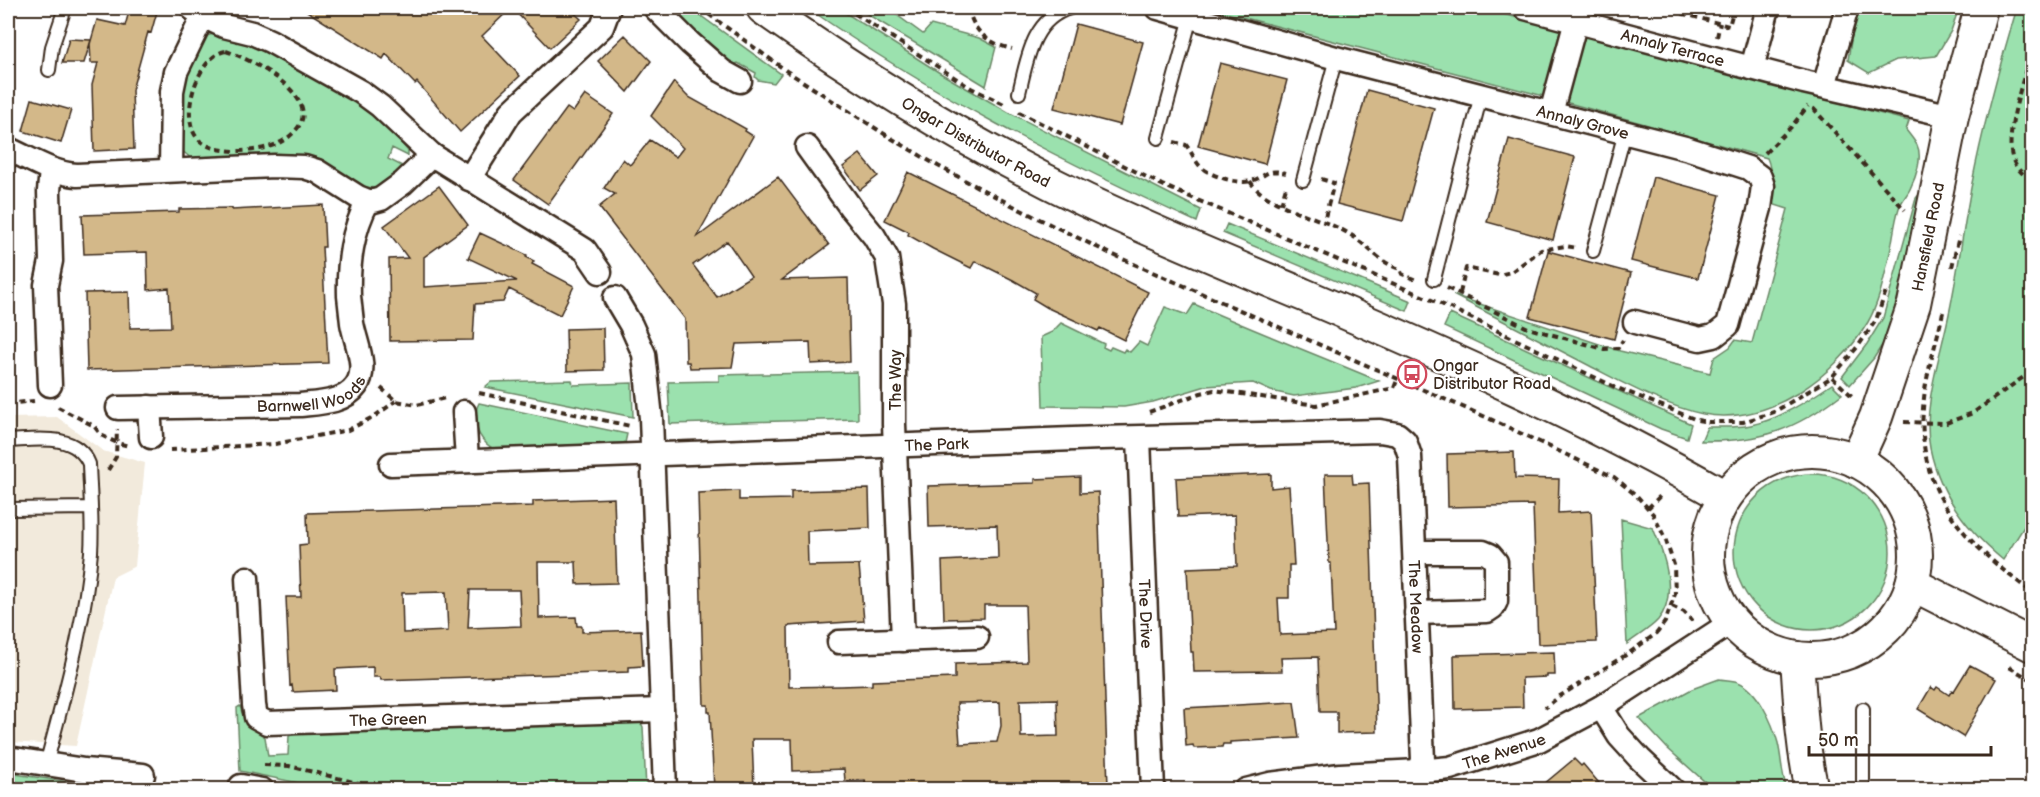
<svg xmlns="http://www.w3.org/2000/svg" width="2040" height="797" font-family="'Balsamiq Sans',sans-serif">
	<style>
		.built { fill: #f2eadc }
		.green { fill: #9be1ae; stroke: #6b8666; stroke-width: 1.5 }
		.building { fill: #d3b889; stroke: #3b2a1e; stroke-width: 1.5; fill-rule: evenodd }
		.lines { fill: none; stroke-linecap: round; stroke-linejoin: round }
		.lane-casing { stroke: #3b2a1e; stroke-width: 16 }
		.street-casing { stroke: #3b2a1e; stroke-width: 27 }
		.secondary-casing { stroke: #3b2a1e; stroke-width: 36 }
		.path { stroke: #3b2a1e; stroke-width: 4; stroke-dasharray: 6 4.5; stroke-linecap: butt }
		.lane { stroke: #fff; stroke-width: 12 }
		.street { stroke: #fff; stroke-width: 22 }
		.secondary { stroke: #fff; stroke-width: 32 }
		.labels { text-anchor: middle; stroke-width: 4.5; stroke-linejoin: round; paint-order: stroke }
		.street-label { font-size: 16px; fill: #3b2a1e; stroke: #fff }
		.poi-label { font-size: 16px; fill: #3b2a1e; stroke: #fff; text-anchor: start }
	</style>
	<rect width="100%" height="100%" fill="#fff"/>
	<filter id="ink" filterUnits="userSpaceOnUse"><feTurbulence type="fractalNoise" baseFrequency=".0167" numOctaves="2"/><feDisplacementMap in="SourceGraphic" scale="12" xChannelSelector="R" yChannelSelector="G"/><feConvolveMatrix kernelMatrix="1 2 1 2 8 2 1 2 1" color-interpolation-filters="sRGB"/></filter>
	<g filter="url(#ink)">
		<!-- built -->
		<path class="built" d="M57,417L103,451L145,463L135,566L113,577L76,746L8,742V418Z"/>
		<!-- green -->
		<path class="green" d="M670,8H690L781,74L774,83L758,80L755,77L756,73L738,63L733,65L728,64L700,40Z
			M808,8H838L940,73L1008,112L1201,210L1197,222C1061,161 929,93 808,8Z
			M857,8H887L923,34L931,25L979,38L996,47L986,86Z
			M1207,8H1480L1909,121L1906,130C1910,135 1914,140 1917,145C1923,157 1916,177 1910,189C1907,195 1901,202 1899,208C1894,224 1893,241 1889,257C1884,278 1879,303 1868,322C1836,376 1769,426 1703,414C1667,407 1623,383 1590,366C1544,342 1499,319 1453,295L1620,351L1710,373L1714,358L1730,347L1735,340L1752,343L1788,209L1769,203C1771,189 1773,171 1767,158L1536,94Z
			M1862,8H1959L1951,31L1936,56L1896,60L1869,73L1848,60L1854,22Z
			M2017,8H2032V514L2003,560C1968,531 1939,493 1930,448C1922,407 1941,354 1949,314C1958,272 1963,230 1971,188C1983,127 1999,67 2017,8Z
			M217,33L241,39L334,85L379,117L408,151V156L392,148L388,159L404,167L387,184L376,188L364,187L350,180L321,159L298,155L192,159L180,149L182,100L185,76L206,36Z
			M1922,191L1892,321L1884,342L1874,358L1850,385L1842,377L1867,344L1883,318L1916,198Z
			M1227,224L1411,301L1407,311L1223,233Z
			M1194,304C1255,331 1317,355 1379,381L1356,388L1294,396L1271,391L1253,383L1206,386L1153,402L1124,407L1043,406L1041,337L1052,332L1061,323L1104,344L1103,347L1109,350L1111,347L1123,352L1125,349L1130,352L1139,342L1147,346L1165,307L1187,315Z
			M1450,314L1691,424L1687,438L1661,429L1444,327Z
			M857,372L858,419L670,424L668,382L719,381V375Z
			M572,380L573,385L632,383L633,417L485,387L491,382Z
			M1832,384L1842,394C1794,431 1761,442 1701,441L1707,427C1722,427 1737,428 1751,425C1780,419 1807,401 1832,384Z
			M479,403L627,434L625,443L492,448C478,439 470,420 479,403Z
			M1734 552a78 78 0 1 1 156 0a78 78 0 1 1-156 0Z
			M1621,519L1653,528C1664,554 1679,595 1658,620C1650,629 1637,636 1627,644Z
			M1719,679C1725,680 1732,680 1738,682C1758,689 1773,724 1778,743C1782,760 1781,773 1787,789H1713L1667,748L1639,718L1692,689Z
			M240,706C244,722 252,728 265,737L268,756L288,755L289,736L300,732L640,721L643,727L646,789H328L240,771L237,708Z
			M8,773L116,789H8Z"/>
		<!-- building -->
		<path class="building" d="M130,8H158L151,33L148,32L132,90L134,149L94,151L92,85L98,63H91L90,44L97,20L125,26Z
			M302,8H511L482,36L520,76L460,132L417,82L415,84L386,54L383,59Z
			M512,8H569L581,19L550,48Z
			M1076,24L1143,42L1120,125L1054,108Z
			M625,35L651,61L628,92L598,61Z
			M69,39L91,40L84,63H62Z
			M1220,63L1287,80L1265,164L1198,146Z
			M674,82L687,96L746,129L745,131L753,136L696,238L778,177L829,245L782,280L848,278L850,362L811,364L810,342L736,344L732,367L690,368L689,362H686L685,319L599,207L615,194L604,188L623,159L630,165L650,140L676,157L683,148L651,116ZM727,241L751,276L717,297L693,265Z
			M1367,90L1434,108L1403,221L1337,204Z
			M585,95L613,114L548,204L514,180L567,108L573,112Z
			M32,99L71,110L61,143L23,131Z
			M1509,139L1575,157L1553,240L1487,222Z
			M860,154L878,176L860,190L843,167Z
			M908,172L1148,292L1124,340L1100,328L1098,331L1048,308L1033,299L1036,293L1013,280L975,261L971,268L933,249L908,235L909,232L885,220Z
			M1653,177L1720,195L1698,278L1631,261Z
			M439,186L468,225L424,257V287L517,281L468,258L480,233L527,255L526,257L534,261L532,264L574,286L560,315L509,289L503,302L475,304L473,340L390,341L389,259L408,258L384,226Z
			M323,205L325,247H322L328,363L87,370L85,293L129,292L130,328L171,327L169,288L148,290L147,252L84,254L82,215L179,212V209L232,208V210Z
			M1548,251L1631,273L1614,339L1530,317Z
			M603,328L604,370L567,371L566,329Z
			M1514,452L1515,478L1559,479L1558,513L1591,511L1597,642L1538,644L1533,505L1448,507L1447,454Z
			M1271,474V488L1289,486L1294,565H1289V598H1278L1280,635L1334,633L1331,563H1329L1325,474H1352L1353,484L1369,483L1377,732L1337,733V712H1320L1318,657L1281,658L1282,671L1194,672L1193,652H1191L1187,568L1237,566L1235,515L1178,517L1176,478Z
			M1080,477V493L1098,492L1108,787L1032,789H865V780L845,781L844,769L793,771L792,739H752L754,789H714L710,712H708V705H704L698,493L739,491V500L791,499V491L869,489L870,528L807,531L808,566L859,565L864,621L788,626L789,687L841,686L872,685V681L955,678V664L1027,662L1025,605H984V618L944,619L942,561L998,558L997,525L929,527L928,486L1035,483V479ZM1057,699L1058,736L1021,737L1020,700ZM1000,702L1001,726L997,742L960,744L957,703Z
			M614,498L617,583L577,584L576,562H538L539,618L576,617L577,626H582V632L641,630L643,666L629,667V672L381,680L380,677H373V667L335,669L336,690L293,692L292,685L290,686L286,597H301L299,545L308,544L307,513L533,506V501ZM470,590H519L521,626L468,628ZM446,592L448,631L403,633L402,593Z
			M1554,652L1555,675H1547V677L1522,678L1523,707L1455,709L1454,655Z
			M1970,665L1996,679L1963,737L1918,709L1931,687L1935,690L1937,687L1949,695L1952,690L1954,691Z
			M1294,702L1299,738L1230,742V744H1223L1222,747L1194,748L1193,745L1186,746L1184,708Z
			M1574,759L1581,766L1583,764L1604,789H1538Z"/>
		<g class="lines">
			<!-- lane casing -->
			<g class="lane-casing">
				<path id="lane" d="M49,70L52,47L65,8
					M1019,93C1027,60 1032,19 1070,8
					M1158,138L1191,17
					M1303,180L1336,58
					M1593,251L1625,132
					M1434,279L1481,95
					M8,441C36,440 76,432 89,464C90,493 93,523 91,552C85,625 64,695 46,765
					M8,509L90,508
					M1863,790V709"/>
			</g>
			<!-- street casing -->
			<g class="street-casing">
				<g id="street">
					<path d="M192,8L203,16L224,26L252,33L270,41L361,92L380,106L432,155L585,250L600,272"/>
					<path d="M655,8L690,43L722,71L740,81"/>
					<path id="s1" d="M1158,8L1336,58L1689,149L1748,168L1760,177L1763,186L1760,208L1728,325L1714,336L1700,339L1635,322"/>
					<path id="s2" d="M1525,8L1804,82L1952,116"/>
					<path d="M1752,68L1768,8"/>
					<path d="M1824,86L1847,8"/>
					<path d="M1551,113L1576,21"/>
					<path d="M807,147L851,208L874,236L887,258L894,304V424L903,640"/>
					<path d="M8,149C31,159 51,173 77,175L274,166L304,167L317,171L358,197L368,201H374L381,199L403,183L432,155"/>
					<path d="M171,170L172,91L176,72L203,16"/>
					<path d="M469,179L511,112L602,27L609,8"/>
					<path d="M615,298L631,325L644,354L651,418L665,790"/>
					<path d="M50,385L46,285L51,261L49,191L51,170"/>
					<path d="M149,407L151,437"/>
					<path id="s3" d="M118,408L300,405C318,403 344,403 356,386C369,368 355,342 352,323C351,314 350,305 349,296C348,262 352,231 368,201"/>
					<path d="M464,412L467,460"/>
					<path id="s4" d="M1139,438L1153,790"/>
					<path id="s5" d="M391,464L1101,438L1380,431L1397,434L1405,441L1410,456L1423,760L1414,790"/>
					<path d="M1415,552H1483L1490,555L1496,562V601L1493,607L1487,611L1416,613"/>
					<path id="s6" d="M247,578L254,705L256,717L267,723L662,710"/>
					<path d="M839,642L977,637"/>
					<path d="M1601,707L1619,736L1640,759L1673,790"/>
					<path d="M8,758L84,770L143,775"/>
					<path d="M241,786L262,790"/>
					<path id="s7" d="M1246,790L1270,784L1340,775L1419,771L1450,768L1539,740L1601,707L1732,622"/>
				</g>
			</g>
			<!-- secondary casing -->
			<g class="secondary-casing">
				<g id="secondary">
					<path id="s8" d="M763,8C865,80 972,146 1085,200C1157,234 1230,264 1304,295C1447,356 1590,419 1725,497"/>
					<circle cx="1812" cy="555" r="104"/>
					<path id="s9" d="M1856,461L1876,417L1914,304L1952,116L1981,8"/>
					<path d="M1912,584L2032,645"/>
					<path d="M1797,658C1800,702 1802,746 1812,790"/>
				</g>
			</g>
			<!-- path -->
			<path class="path" d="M700,8L788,72L886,135L938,166L1021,210L1111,254L1488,418L1614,477L1637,496L1653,514L1665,538L1674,565L1675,594L1665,622L1657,633L1629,653L1560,696L1545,708
				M846,8L971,88L1004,104
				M968,8C974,33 988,43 1012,49
				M1662,8L1729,26L1734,8
				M1717,37L1720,23
				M2032,48C2025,75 2005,131 2012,157C2015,168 2024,175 2032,182
				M226,51C251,59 327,98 295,131C288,139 279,144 268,147C250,152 213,155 198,139C178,117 198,55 226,51Z
				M1813,108L1905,210
				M1019,112L1162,185L1448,307L1615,387L1697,420L1708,422H1743L1774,412L1832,377L1859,345L1876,320L1887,288
				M1174,142L1186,145C1191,151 1194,159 1199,165C1207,175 1238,185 1251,181C1268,176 1265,168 1286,173
				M1765,153L1791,127L1808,106
				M1321,179L1334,183L1324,221
				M1250,181C1265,207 1326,218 1351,235C1368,246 1380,263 1400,269L1402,274L1416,280
				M1281,204L1286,187
				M1952,267L1959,236
				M1447,288L1528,328L1604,349L1618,348L1623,340
				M1460,293L1466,268L1499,275L1511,272L1541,250L1565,246L1578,248
				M1943,312C1937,341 1927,370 1924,398C1913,490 1964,543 2032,592
				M1832,377L1853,397
				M381,388L396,401L417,405L445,398
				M479,393L630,426
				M8,404L34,401
				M58,407L94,426L101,435L117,443L129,446
				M1149,412L1201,393L1214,390L1316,405L1394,388L1398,378
				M1904,422L1946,423L1973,413L2032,371
				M170,450L275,444L348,430L375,416L396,401
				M108,470L116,457L117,429
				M1648,508L1662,494
				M1672,606L1684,612L1692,621
				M2009,667L2032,680
				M264,765L289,766L386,790"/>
			<!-- lane -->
			<use href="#lane" class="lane"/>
			<!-- street -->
			<use href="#street" class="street"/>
			<!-- secondary -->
			<use href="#secondary" class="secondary"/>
		</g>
	</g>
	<!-- icons -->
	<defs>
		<g id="bus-ring" transform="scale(1.5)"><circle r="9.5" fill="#fff" stroke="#d1495b" stroke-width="1.5"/><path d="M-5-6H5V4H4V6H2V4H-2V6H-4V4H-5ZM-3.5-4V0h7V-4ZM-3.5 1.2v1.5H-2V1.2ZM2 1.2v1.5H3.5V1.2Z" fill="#d1495b"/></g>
	</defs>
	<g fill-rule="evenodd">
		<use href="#bus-ring" x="1412" y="374"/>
	</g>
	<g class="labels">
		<!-- street labels -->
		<g class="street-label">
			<text dy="6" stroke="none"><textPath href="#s2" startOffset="153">Annaly Terrace</textPath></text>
			<text dy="6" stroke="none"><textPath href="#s1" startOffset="440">Annaly Grove</textPath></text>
			<text dy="6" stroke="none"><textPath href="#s8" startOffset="252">Ongar Distributor Road</textPath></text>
			<text dy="6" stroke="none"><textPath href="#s9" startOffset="236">Hansfield Road</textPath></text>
			<text transform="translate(895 380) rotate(-90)" y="6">The Way</text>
			<text dy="6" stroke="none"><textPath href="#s3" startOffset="196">Barnwell Woods</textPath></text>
			<text dy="6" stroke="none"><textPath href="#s5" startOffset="546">The Park</textPath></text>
			<text dy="6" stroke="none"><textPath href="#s5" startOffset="1184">The Meadow</textPath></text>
			<text dy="6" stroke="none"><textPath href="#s4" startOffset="176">The Drive</textPath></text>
			<text dy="6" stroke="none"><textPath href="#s6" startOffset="273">The Green</textPath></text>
			<text dy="6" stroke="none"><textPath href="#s7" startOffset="262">The Avenue</textPath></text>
		</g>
		<!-- poi labels -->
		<g class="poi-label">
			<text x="1433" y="371">Ongar<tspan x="1433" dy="18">Distributor Road</tspan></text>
		</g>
	</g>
	<!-- margin -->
	<rect width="2040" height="797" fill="none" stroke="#fff" stroke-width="30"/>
	<rect x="15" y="15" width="2010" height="767" fill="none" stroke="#3b2a1e" stroke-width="2" filter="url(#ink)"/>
	<!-- scale -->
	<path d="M1809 746v9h182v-9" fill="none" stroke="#3b2a1e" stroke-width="3"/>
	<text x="1818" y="746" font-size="18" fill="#3b2a1e" stroke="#ffffff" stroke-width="4.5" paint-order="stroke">50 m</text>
</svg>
